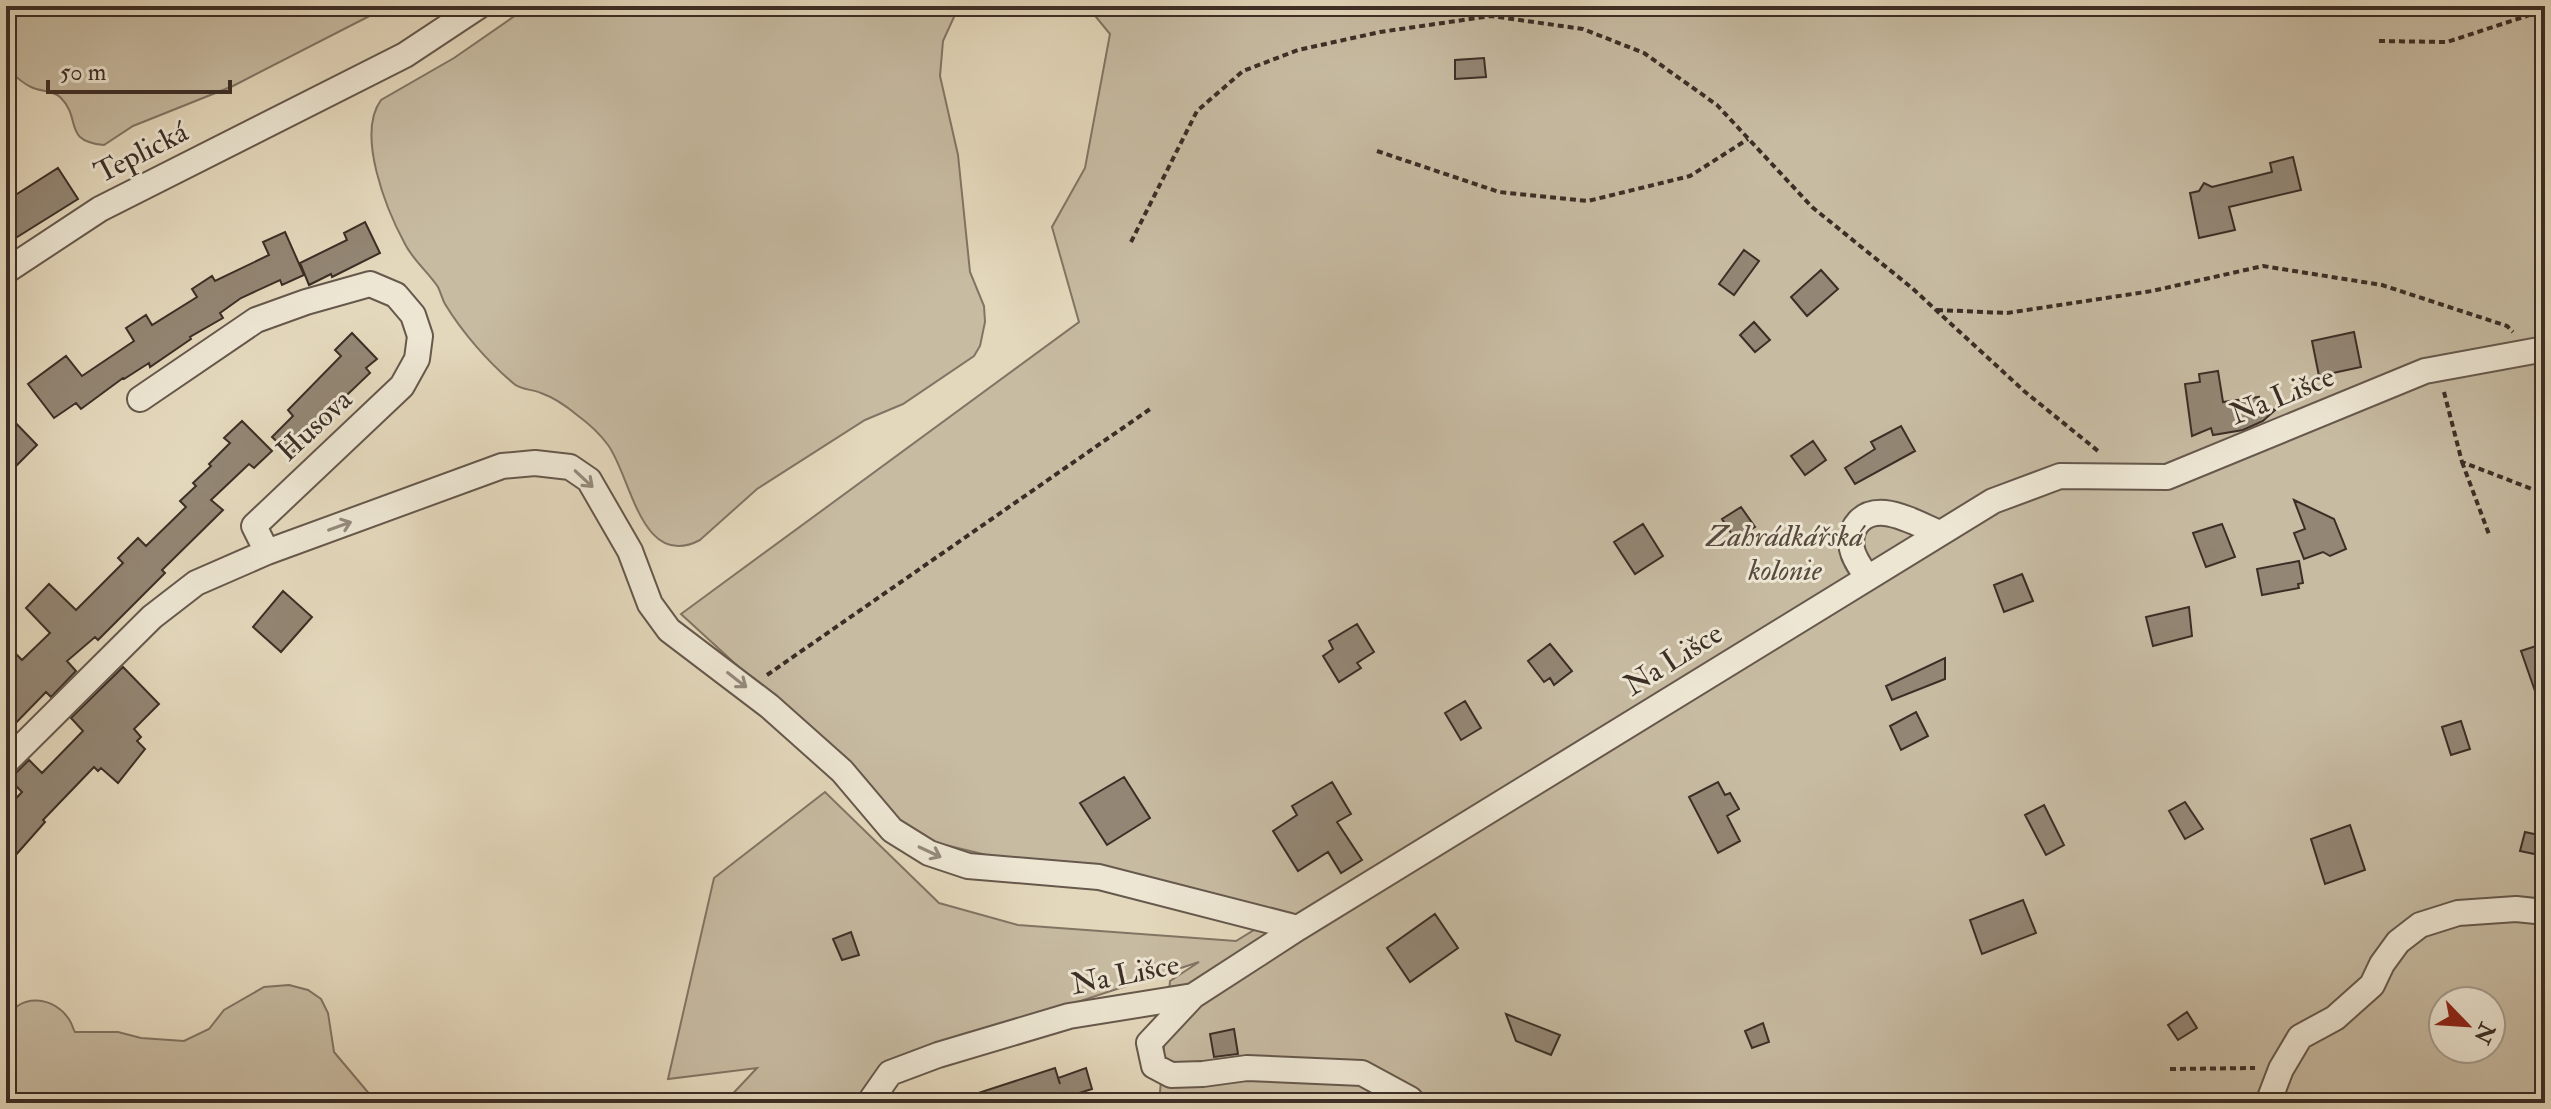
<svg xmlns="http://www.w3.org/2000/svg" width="2551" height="1109" font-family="'IM FELL Double Pica',serif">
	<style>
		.green { fill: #c7bba2; stroke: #827464; stroke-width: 2; fill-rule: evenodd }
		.building { fill: #938674; stroke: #3c2e26; stroke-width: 2 }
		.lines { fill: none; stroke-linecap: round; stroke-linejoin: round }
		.minor-casing { stroke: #66584c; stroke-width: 28 }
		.path { stroke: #3c2e26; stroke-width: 4; stroke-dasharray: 6 4; stroke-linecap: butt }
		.minor { stroke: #ede6d3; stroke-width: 24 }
		.oneway { stroke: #948a7c }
		.labels { text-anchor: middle; stroke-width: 6; stroke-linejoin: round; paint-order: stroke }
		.street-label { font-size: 30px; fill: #3c2e26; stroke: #ede6d3 }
		.park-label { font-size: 30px; font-style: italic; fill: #584a3f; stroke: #ede6d3 }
	</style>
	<rect width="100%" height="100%" fill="#e4d8bc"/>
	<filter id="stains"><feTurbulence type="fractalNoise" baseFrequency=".0025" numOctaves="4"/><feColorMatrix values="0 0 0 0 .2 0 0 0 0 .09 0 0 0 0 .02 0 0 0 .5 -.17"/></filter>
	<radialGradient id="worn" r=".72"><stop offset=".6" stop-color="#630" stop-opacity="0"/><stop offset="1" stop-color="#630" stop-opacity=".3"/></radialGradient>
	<!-- green -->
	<path class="green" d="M6,6H389L233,86L133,126L104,145C62,141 82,119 61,98C54,90 41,92 31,87C22,83 14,75 6,68Z
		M529,6H959L943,41L940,76L958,155L970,272L984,306L985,322L980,346L974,356L903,404L865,420L757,489L700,540C641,571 631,476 608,445C600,434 588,423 577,415C565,405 555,398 541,393C532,389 520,390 513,383C488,362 462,332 445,304C442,299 441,293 438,287C428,272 413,260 405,244C386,209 356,134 381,100L454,58Z
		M1087,6H2545V1103H1159L1170,981L1199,962L886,1065L859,1103H724L757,1068L668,1079L714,878L825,792L939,903L1018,925L1236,941L1280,914L1091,864L999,858L937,843L897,818L803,726L681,614L1079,322L1052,227L1085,168L1110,34ZM2443,1001H2491V1049H2443Z
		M289,985L308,990L321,999L328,1013L334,1052L377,1103H6C6,1087 2,1033 6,1022C17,991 56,996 70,1021C72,1024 73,1029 75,1032H118L141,1038L184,1041L209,1029L224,1010L264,987Z"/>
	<!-- building -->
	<path class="building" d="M1484,58L1486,77L1455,79V60Z
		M2293,157L2301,190L2229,207L2235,230L2199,238L2190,193L2199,191L2204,183L2212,187L2272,172L2270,163Z
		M58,168L78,199L6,244V201Z
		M365,222L380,253L332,277L331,274L309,285L300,263L347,240L344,233Z
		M285,232L304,275L282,285L280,280L241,298L220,313L223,318L190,337L191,339L150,367L149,363L124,379L123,378L81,409L76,403L54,418L28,384L66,356L82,376L134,341L126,328L146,315L152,325L197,297L192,289L212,276L215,281L269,255L263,242Z
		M1744,250L1759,261L1734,295L1719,284Z
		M1821,270L1838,289L1807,316L1791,297Z
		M1754,322L1770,340L1755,352L1740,335Z
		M2354,332L2361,367L2319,376L2312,341Z
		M352,333L377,359L366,368L370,373L326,415L329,418L291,455L272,437L293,416L288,410L341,356L335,350Z
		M2218,371L2223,402L2259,397L2260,404L2275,410L2263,421L2243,430L2213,435L2211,428L2192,436L2185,384L2200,382L2199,374Z
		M6,413L37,445L6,476Z
		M242,421L272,451L254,468L249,464L211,500L223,510L162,570L165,573L98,640L95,637L67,661L76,671L51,697L46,692L6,733V644L22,660L50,633L26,608L49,584L76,610L123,563L118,558L138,538L146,546L186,507L180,501L196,486L193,483L211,466L209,464L230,443L224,438Z
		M1901,426L1915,451L1855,484L1845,468L1875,449L1871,442Z
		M1813,441L1826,460L1805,475L1791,456Z
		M2294,500L2334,519L2346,549L2330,556L2323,552L2304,559L2294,533L2305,529Z
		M1741,507L1755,527L1735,539L1722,519Z
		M1643,524L1663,556L1635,574L1614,542Z
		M2222,524L2235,557L2206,567L2193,533Z
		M2299,561L2303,583L2298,584L2299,588L2262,595L2257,569Z
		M2022,574L2033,601L2004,612L1994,585Z
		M283,591L312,617L281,652L253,627Z
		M2189,607L2192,636L2153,646L2146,617Z
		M1357,624L1374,652L1357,663L1361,668L1339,682L1323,656L1333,649L1329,641Z
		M2545,643V710L2542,711L2521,651Z
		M1550,644L1572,671L1554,685L1550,678L1544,682L1528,661Z
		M1945,658V679L1892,700L1886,686Z
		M123,667L159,704L134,729L141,737L137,741L145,749L118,783L101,768L98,771L94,767L43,820L45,822L6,866V809L22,792L7,777L16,773L29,760L42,773L83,731L71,718Z
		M1465,701L1481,728L1461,740L1445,713Z
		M1916,712L1928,736L1901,750L1890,726Z
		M2461,721L2470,749L2451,755L2442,727Z
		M1124,777L1150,818L1107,845L1080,803Z
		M1332,782L1351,814L1337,822L1362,860L1341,873L1328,852L1298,871L1273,831L1297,815L1292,806Z
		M1718,782L1725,795L1730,793L1739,809L1727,816L1740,841L1718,853L1689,797Z
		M2185,802L2203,829L2185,839L2169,811Z
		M2044,805L2064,845L2046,855L2025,815Z
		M2350,825L2365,870L2325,884L2311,839Z
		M2525,832L2543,836L2539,855L2520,851Z
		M2023,900L2036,933L1982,954L1970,920Z
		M1435,914L1458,948L1410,982L1387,948Z
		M851,932L859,955L842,960L833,939Z
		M2187,1012L2197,1028L2178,1040L2168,1025Z
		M1506,1014L1560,1035L1551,1055L1516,1041Z
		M1763,1023L1769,1042L1752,1048L1745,1031Z
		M1234,1029L1238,1054L1214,1057L1210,1034Z
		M1055,1068L1060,1084L1058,1078L1086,1068L1092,1089L1063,1098L1062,1093L1031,1103H960V1099Z"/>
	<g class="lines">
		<!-- minor casing -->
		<g class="minor-casing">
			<path id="minor" d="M6,271L100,209L405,55L479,6
				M267,552L502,466L535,463L570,467L589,480L630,551L650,604L669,630L769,706L842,771L892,830L929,853L968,866L1099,877L1298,928
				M1867,577C1861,568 1854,559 1852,549C1848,526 1863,511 1885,513C1903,515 1923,526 1939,533
				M6,762L152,617L196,583L267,552L254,526L402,386L417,359L420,336L413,315L396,295L370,284L306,302L256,320L140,399
				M1193,996L1149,1043L1154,1066L1171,1075L1203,1074L1247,1068L1362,1073L1410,1099L1413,1103
				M869,1103L890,1073L938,1055L1069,1016L1193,996L1298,928L1993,501L2060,476L2167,477L2425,371L2545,349
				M2268,1103L2281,1069L2300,1037L2335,1018L2372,985L2382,964L2398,942L2420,925L2458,913L2516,909L2545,912"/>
		</g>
		<!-- path -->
		<path class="path" d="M2379,41L2447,42L2545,10
			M1377,151L1499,192L1588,201L1690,176L1748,139
			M1131,242L1197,111L1243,71L1298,50L1380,32L1491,16L1583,29L1644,53L1717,105L1812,207L1912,288L2024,391L2098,451
			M1937,310L2007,313L2152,291L2263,266L2382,285L2507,326L2513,332
			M2444,392L2462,462L2545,494
			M2462,462L2490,537
			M767,675L1153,407
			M2170,1069L2255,1068"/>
		<!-- minor -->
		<use href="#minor" class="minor"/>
	</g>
	<!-- one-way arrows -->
	<defs><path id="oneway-shaft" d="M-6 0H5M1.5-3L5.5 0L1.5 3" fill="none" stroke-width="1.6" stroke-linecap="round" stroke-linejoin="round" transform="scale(2)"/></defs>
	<g class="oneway">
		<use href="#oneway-shaft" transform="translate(584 479) rotate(43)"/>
		<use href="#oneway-shaft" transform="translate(340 526) rotate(-20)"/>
		<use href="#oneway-shaft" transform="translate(737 680) rotate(38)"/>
		<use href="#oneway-shaft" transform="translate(930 852) rotate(25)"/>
	</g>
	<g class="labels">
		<!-- street labels -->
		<g class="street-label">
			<text transform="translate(141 152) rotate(-27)" y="10">Teplická</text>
			<text transform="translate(2282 395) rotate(-22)" y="10">Na Lišce</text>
			<text transform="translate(314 425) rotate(-43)" y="10">Husova</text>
			<text transform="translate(1673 659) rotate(-32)" y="10">Na Lišce</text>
			<text transform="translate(1125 974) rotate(-11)" y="10">Na Lišce</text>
		</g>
		<!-- park labels -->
		<g class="park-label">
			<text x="1785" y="546">Zahrádkářská<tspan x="1785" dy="34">kolonie</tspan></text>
		</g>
	</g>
	<!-- margin -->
	<rect width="2551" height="1109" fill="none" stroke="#e4d8bc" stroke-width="32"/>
	<rect x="8" y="8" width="2535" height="1093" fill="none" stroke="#3c2e26" stroke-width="4"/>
	<rect x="16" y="16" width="2519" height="1077" fill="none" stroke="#3c2e26" stroke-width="2"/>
	<!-- north arrow -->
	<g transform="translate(2467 1025) rotate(115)"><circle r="38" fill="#ede6d3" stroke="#a69c8e" stroke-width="2"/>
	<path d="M0-6L14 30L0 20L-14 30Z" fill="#8f2418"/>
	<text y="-12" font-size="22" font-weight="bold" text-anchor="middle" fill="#3c2e26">N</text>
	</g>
	<!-- scale -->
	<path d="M48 80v12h182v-12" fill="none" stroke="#3c2e26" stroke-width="4"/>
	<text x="60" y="80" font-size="24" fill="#3c2e26" stroke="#ede6d3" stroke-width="6" paint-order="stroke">50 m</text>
	<rect width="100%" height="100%" filter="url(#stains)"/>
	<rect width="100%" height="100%" fill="url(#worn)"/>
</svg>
